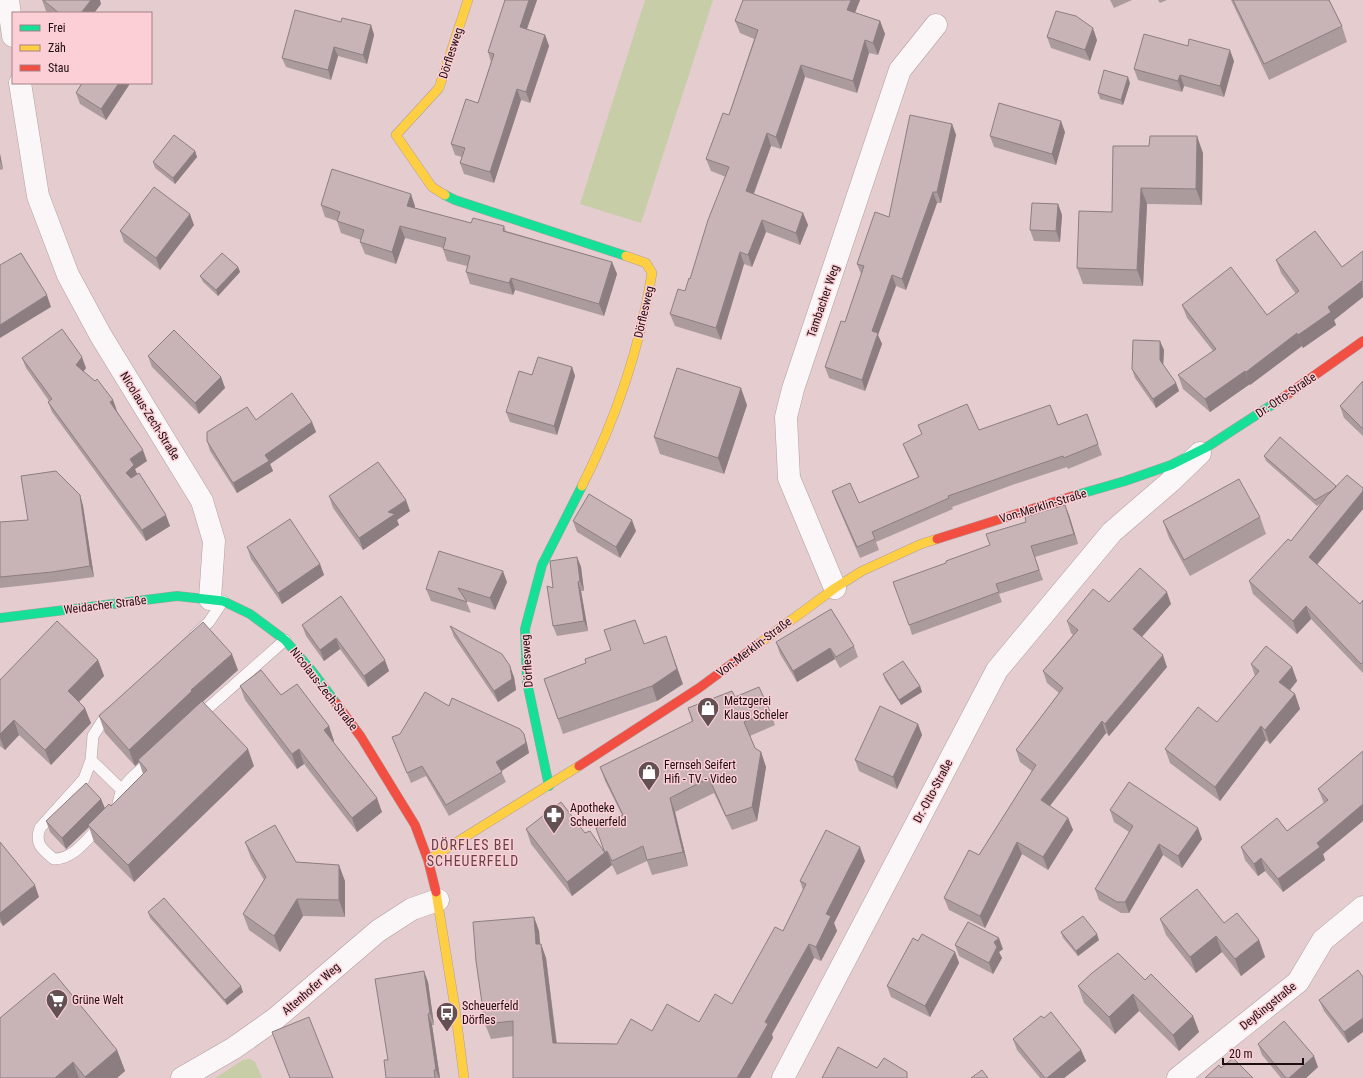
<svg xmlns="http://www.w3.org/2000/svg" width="1363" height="1078" font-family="'Roboto Condensed',sans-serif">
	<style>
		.green { fill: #c6cda7 }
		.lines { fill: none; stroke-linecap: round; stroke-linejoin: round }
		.lane-casing { stroke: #b19ea1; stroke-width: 12 }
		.street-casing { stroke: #b19ea1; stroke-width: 23 }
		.fast-casing { stroke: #b19ea1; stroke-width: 10 }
		.slow-casing { stroke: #b19ea1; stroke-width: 10 }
		.jam-casing { stroke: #b19ea1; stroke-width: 10 }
		.lane { stroke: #fbf7f8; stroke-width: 11 }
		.street { stroke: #fbf7f8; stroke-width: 22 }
		.fast { stroke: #16e098; stroke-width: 9 }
		.slow { stroke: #ffcf43; stroke-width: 9 }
		.jam { stroke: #f24e42; stroke-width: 9 }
		.wall { fill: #ac9b9d }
		.shaded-wall { fill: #8c7e80 }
		.building { fill: #c8b4b7; stroke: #8c7e80 }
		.labels { text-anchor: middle; stroke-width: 3; stroke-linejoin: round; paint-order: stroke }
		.street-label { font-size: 12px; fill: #1d0e10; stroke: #fcced5 }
		.poi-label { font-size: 12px; fill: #1d0e10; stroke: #fcced5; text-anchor: start }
		.quarter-label { font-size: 14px; letter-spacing: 1px; fill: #664148; stroke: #fcced5 }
	</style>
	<rect width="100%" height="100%" fill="#e4cccf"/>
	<!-- green -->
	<path class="green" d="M645,0H713L641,223L580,204Z
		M250,1059L255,1062L262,1078H215L243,1060Z"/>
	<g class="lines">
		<!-- lane casing -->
		<g class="lane-casing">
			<path id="lane" d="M195,635L209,622L223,601
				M198,717L285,640
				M91,760L122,790
				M116,810C119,803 119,794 123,788C130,777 143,768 153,759
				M101,825C88,838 74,859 54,859C43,850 34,844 40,828L84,779L91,760L93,736L105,717L110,713"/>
		</g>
		<!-- street casing -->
		<g class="street-casing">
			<path id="street" d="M8,0L13,36
				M20,83L38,196L68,275L101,336L202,501L214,541L210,599
				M835,588L789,478L786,417L793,389L900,70L936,25
				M182,1078L234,1048L275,1019L378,931L412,909L438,900
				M783,1078L997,670L1112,532L1170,482L1200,453
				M1178,1078L1298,982L1323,940L1363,907"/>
		</g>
		<!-- fast casing -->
		<g class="fast-casing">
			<path id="fast" d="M445,195L455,200L626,256
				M1073,496L1125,481L1171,465L1207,447L1284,397
				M0,618L177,596L223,601L250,614L285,640L312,671L336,703
				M549,786L527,682L525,629L542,565L582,486"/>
		</g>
		<!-- slow casing -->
		<g class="slow-casing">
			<path id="slow" d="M445,195L432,187L396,135L439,88L468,0
				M582,486C616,419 640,347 652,273L646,263L626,256
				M760,643L835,588L862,571L921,544L937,539
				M428,860L579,766
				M436,892L455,1008L464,1078"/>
		</g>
		<!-- jam casing -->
		<g class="jam-casing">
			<path id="jam" d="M1284,397L1363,341
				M937,539L1073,496
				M336,703L361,737L415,825L428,860L436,892
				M579,766L699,688L760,643"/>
		</g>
		<!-- lane -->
		<use href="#lane" class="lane"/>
		<!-- street -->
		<use href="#street" class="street"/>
		<!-- fast -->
		<use href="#fast" class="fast"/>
		<!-- slow -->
		<use href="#slow" class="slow"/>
		<!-- jam -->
		<use href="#jam" class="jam"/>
	</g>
	<!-- wall -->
	<path class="wall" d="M42,0L101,4L94,13H49L46,11Z
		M505,0H537L527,29L545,35L549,46L530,103L521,100L494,183L464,174L460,163L462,157L455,155L451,144L478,103L491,62L488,52Z
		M743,0H860L855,13L880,21L885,34L878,55L869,53L857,93L805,77L781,149L771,146L754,194L803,213L808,225L800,245L766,232L752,267L744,264L721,340L675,326L670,314L685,291L690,279L726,177L711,171L706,159L729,115L754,39L740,33L735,21Z
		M1110,0H1132L1114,8Z
		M1158,0H1167L1160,3Z
		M1231,0H1329L1342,26L1347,42L1269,80Z
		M341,22L371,25L374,35L367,64L338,56L331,80L286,67L282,58Z
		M1047,37L1097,40L1090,61L1051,48Z
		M1188,46L1234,61L1224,97L1184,86L1182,92L1138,80L1134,69Z
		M82,83H128L129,85L106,120L80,104L76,93Z
		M1130,83L1123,105L1100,99L1098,93Z
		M952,124L956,135L941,203H937L906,290L896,286L878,335L882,344L865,391L829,378L825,367L845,322L861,274L857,264Z
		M1065,132L1056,165L994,147L990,136Z
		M1113,146L1203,153L1202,205L1147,204L1143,286L1083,284L1077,268L1112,212Z
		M195,151L197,157L175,184L155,168L153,162Z
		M0,154L3,169L0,170Z
		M1058,204L1062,215L1060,242L1034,241L1030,230Z
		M321,205L415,206V208L471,223L504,226L506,231L612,262L617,274L604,316L515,290L513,295L470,284L466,272L467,266L447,261L443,249V248L405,238L396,264L365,254L360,242L361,240L341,233L337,221L325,217Z
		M194,225L160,270L124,242L120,231Z
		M1363,251V297L1334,320L1336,325L1303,348L1302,346L1250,385V384L1210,412L1183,389L1178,375L1213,351L1187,318L1182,305L1267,315L1296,294L1281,273L1276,260L1342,267Z
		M238,267L240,272L218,296L203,282L200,276Z
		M1164,350L1163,365L1176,383L1179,391L1156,408L1135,378L1132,369Z
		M148,356L221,377L225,388L199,414L152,367Z
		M22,358L86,368L83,372L113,400L117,411L147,461L135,469L137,474L170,526L146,541L52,412L48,402L49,401L26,368Z
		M572,367L575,376L557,435L510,422L506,412L532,375Z
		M1363,381V436L1344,418L1340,406Z
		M747,405L724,474L660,454L654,437Z
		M1087,414L1102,455L1068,469L1067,467L1015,484L952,507L953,509L876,542L879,550L860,558L836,502L832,491L859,503L918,477L907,454L903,444L922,435L918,425L979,430L1058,425Z
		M256,420L312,422L316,432L270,464L273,471L237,493L210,451L207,441Z
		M1264,456L1336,486L1363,488V509L1317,565L1360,604L1363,600V673L1311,619L1297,634L1253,594L1249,581L1291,541L1321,503L1317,506L1266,461Z
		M80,495L83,506L94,577L55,582L0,588V522L28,520Z
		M329,496L410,511L397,520L399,525L363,550L333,508Z
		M1069,515L1078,544L1035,557L1043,580L999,594L1002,602L912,635L909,625L946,563Z
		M1260,517L1266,534L1190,576L1169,538L1163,521Z
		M573,521L636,531L620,558L577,532Z
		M247,547L320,564L324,575L282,604L251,559Z
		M577,557L581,567L584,591H581L588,631L557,636L553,626V588Z
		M507,582L495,610L466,601L471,613L431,601L426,589Z
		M341,596L389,671L368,687L340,649L324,661L306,636L302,625Z
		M1109,602L1171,604L1142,637L1167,667L1109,736L1106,733L1050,806L1068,818L1073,830L1048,870L1022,854L985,928L949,910L944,898L979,855L1032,771L1020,762L1016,750L1059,693L1047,683L1043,671L1073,635L1071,633L1067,621Z
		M450,626L514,677L516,690L498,702L454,637Z
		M776,642L854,646L858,657L840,668L835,659L797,682L780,654Z
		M644,643L683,684L657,701L563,734L544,679Z
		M98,660L104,676L79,702L91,723L51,765L19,735L5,750L0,746V680Z
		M1251,664L1292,667L1297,681L1290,690L1295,694L1300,709L1270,744L1266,740L1220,801L1170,763L1165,749L1217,722L1255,676Z
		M238,670L202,702L254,766L134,882L94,842L89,827L66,849L50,832L46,821L101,799L105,809L111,806L143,774L139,762L135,766L105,733L99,716Z
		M883,674L920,686L922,692L901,705L885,680Z
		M240,686L281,695L329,726L334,741L333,742L382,812L357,832L304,764L297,769L245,700Z
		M735,697L770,711L775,725L750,736L755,748L761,752L766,767L757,821L732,830L714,793L675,812L688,866L652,875L647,861L617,875L612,865L572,896L531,844L526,829L605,853L622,815L605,781L600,767L692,722L688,708Z
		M449,706L524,734L527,744L529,753L501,771L506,782L449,816L426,776L411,783L392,737L400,734Z
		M918,724L922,735L897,789L859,771L855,760Z
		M1363,751V821L1323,854L1325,860L1283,892L1265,871L1258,876L1245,860L1241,847L1287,831L1324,803L1323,801L1318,789Z
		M1110,810L1202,839L1182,868L1163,855L1129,913H1121L1099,900L1095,889L1129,832L1114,822Z
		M0,842L39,897L3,926L0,922Z
		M245,842L345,881V917L303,916L280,952L249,930L243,914L264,880L251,858Z
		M865,861L834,923L837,931L821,961L814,958L772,1034L773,1038L750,1078H513V1036L491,1039L485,1024L534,917L539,931L540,944H541L546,958L557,1043L617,1044L652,1031L699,1022L732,1004L783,931L803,890L800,881Z
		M148,912L243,992L227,1005L150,918Z
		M1160,919L1224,923L1259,940L1265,957L1241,976L1222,952L1196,973L1166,935Z
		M1061,932L1099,940L1078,956L1063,938Z
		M918,941L955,952L959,963L930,1017L891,997L887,986Z
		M955,945L1003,949L999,952L1002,958L993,974L959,956Z
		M1363,977V1032L1348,1043L1324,1011L1319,1000Z
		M1145,980L1193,1016L1199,1032L1179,1051L1139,1011L1115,1034L1084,1003L1078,986Z
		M428,982L434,1025H432L440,1078H386L388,1060Z
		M1013,1039L1081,1050L1086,1061L1064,1078H1040L1017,1050Z
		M1258,1044L1318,1067L1306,1078H1281L1262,1055Z
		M117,1050L125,1071L117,1078H0Z"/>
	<!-- shaded-wall -->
	<path class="shaded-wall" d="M91,0H100L101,4L94,13H81Z
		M529,0H537L524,37L520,27Z
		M851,0H860L851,22L847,10Z
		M880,21L885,34L878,55L873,43Z
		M371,25L374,35L367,64L363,55Z
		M1093,28L1097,40L1090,61L1085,50Z
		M545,35L549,46L530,103L526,92Z
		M865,40L869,53L857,93L853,81Z
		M334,47L338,56L331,80L328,70Z
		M1230,50L1234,61L1224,97L1220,86Z
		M801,65L805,77L781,149L776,137Z
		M1180,75L1184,86L1182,92L1178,81Z
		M1128,77L1130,83L1123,105L1121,100Z
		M119,83H128L129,85L106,120L101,109Z
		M517,89L521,100L494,183L490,172Z
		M1061,121L1065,132L1056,165L1052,154Z
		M952,124L956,135L941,203L937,192Z
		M767,133L771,146L750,203L746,191Z
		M1197,136L1203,153L1202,205L1196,189Z
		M195,151L197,157L175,184L173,178Z
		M0,154L3,169L0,160Z
		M1141,188L1147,204L1143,286L1137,270Z
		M933,192L937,203L906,290L902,279Z
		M411,194L415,206L411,218L407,206Z
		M1058,204L1062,215L1060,242L1056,231Z
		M803,213L808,225L800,245L796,233Z
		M190,214L194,225L160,270L156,258Z
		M762,220L766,232L752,267L748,255Z
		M400,226L405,238L396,264L392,252Z
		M740,252L744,264L721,340L716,328Z
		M612,262L617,274L604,316L599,304Z
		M238,267L240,272L218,296L216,290Z
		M892,275L896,286L878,335L882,344L865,391L862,380L872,331Z
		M511,278L515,290L513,295L509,283Z
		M1362,281L1363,297L1334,320L1336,325L1303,348L1298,335L1328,307Z
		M47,295L51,307L0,338V325Z
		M1297,333L1302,346L1250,385L1246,372Z
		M1160,341L1164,350L1163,369L1160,360Z
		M82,357L86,368L80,376L76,365Z
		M572,367L575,376L557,435L554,426Z
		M1245,371L1250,384L1210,412L1205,399Z
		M221,377L225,388L199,414L195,403Z
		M1176,383L1179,391L1156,408L1153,399Z
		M741,388L747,405L724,474L718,458Z
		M113,400L117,411L110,402Z
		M312,422L316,432L270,464L273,471L237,493L233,483L265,455Z
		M143,450L147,461L135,469L138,476L130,484L126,473L130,459Z
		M1363,491V509L1313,569L1309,557Z
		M80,495L83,506L94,577L90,566Z
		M406,500L410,511L397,520L399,525L363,550L359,538L388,512Z
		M1065,505L1069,515L1078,544L1074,534Z
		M166,515L170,526L146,541L142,530Z
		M632,520L636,531L620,558L616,547Z
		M577,557L581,567L584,591L580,581Z
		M320,564L324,575L282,604L278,593Z
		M503,571L507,582L495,610L490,598Z
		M578,582L581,591L588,631L584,621Z
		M1167,592L1171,604L1137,642L1133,629Z
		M1306,606L1311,619L1297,634L1293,621Z
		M666,636L683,684L657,701L652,686Z
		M336,638L340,649L324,661L320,650Z
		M830,648L835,659L797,682L793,671Z
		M232,654L238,670L138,760L139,762L135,766L129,750L191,690Z
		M1163,655L1167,667L1109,736L1105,724Z
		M98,660L104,676L74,707L68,691Z
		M385,660L389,671L368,687L364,676Z
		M510,666L514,677L516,690L498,702L494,691Z
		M1292,667L1297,681L1285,696L1279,682Z
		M920,686L922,692L901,705L899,700Z
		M1295,694L1300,709L1270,744L1265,730Z
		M85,708L91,723L51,765L45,750Z
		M14,720L19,735L5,750L0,738V734Z
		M1102,721L1106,733L1045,812L1041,800Z
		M918,724L922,735L897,789L893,777Z
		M329,726L334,741L329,745L324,730Z
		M1261,726L1266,740L1220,801L1215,787Z
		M524,734L527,744L529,753L500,772L496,762Z
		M248,749L254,766L134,882L128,865Z
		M299,749L304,764L297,769L292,754Z
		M761,752L766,767L757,821L752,807Z
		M377,798L382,812L357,832L352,818Z
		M670,798L675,812L688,866L683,852Z
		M101,799L106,811L88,825L89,827L66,849L62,838Z
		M1363,804V821L1323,854L1325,860L1283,892L1278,879L1317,843Z
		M1068,818L1073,830L1048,870L1043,857Z
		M1198,828L1202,839L1182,868L1178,856Z
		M1017,842L1022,854L985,928L980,916Z
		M1159,844L1163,855L1129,913L1125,902Z
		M860,847L865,861L834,923L837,931L821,961L816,947L826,914Z
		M607,851L612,865L572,896L567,882Z
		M1261,858L1265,871L1258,876L1254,864Z
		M339,865L345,881V917L339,900Z
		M35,885L39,897L3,926L0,918V913Z
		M297,899L303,916L280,952L274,936Z
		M534,917L539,931L541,959L536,944Z
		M1097,934L1099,940L1078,956L1076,951Z
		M1216,936L1222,952L1196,973L1190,957Z
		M999,938L1003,949L999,952L1002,958L993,974L989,963L994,942Z
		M1259,940L1265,957L1241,976L1235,959Z
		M541,944L546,958L558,1057L553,1043Z
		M809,944L814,958L772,1034L773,1038L750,1078H737L765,1022Z
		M955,952L959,963L930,1017L925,1006Z
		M424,971L428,982L434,1025L430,1013Z
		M241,986L243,992L227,1005L225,1000Z
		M1133,994L1139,1011L1115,1034L1109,1017Z
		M428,1014L432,1025L440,1078H439L436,1070Z
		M1193,1016L1199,1032L1179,1051L1173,1035Z
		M1363,1018V1032L1348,1043L1344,1032Z
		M117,1050L125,1071L117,1078H86L85,1077Z
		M1081,1050L1086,1061L1064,1078H1047Z
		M1314,1056L1318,1067L1306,1078H1289Z
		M73,1062L79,1078H55Z"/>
	<!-- building -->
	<path class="building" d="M43,0H91L81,13H59Z
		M505,0H529L520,27L545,35L526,92L517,89L490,172L460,163L465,148L451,144L466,99L478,103L494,54L488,52Z
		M743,0H851L847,10L880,21L873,43L865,40L853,81L801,65L776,137L767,133L746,191L803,213L796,233L762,220L748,255L740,252L716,328L670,314L678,289L685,291L689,278L690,279L708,220L729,167L706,159L723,113L729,115L758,30L735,21Z
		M1233,0H1329L1342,26L1264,64Z
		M295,10L341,22L342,18L371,25L363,55L334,47L328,70L282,58Z
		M1056,11L1076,16L1093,28L1085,50L1047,37Z
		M1144,34L1188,46L1189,39L1230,50L1220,86L1180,75L1178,81L1134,69Z
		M1104,70L1128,77L1121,100L1098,93Z
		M82,83H119L101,109L76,93Z
		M999,103L1061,121L1052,154L990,136Z
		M910,115L952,124L937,192H933L902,279L892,275L872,331L878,333L862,380L825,367L841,321L845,322L864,266L857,264L875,212L889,217Z
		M174,135L195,151L173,178L153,162Z
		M1150,136H1197L1196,189L1141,188L1137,270L1077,268L1079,211L1112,212L1113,146H1149Z
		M332,169L411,194L407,206L471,223L473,218L504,226L503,231L612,262L599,304L511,278L509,283L466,272L470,256L443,249L446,238L400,226L392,252L360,242L364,230L337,221L340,212L321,205Z
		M154,187L190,214L156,258L120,231Z
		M1032,203L1058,204L1056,231L1030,230Z
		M1315,231L1342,267L1363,251V282L1362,281L1328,307L1331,312L1298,335L1297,333L1246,372L1245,371L1205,399L1178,375L1216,349L1182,305L1231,267L1267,315L1299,291L1276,260Z
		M21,253L47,295L0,325V265Z
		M222,253L238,267L216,290L200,276Z
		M62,329L82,357L76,365L95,381L97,379L113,400L110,402L143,450L130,459L134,465L126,473L131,478L139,473L166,515L142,530L48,402L52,399L22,358Z
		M174,330L221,377L195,403L148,356Z
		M1133,340L1160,341V360L1176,383L1153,399L1132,369Z
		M538,357L572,367L554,426L506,412L519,371L532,375Z
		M677,368L741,388L718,458L654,437Z
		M1363,381V429L1340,406Z
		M292,393L312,422L265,455L269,461L233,483L207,441V432L247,407L256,420Z
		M967,404L979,430L1050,405L1058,425L1087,414L1098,444L1064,458L1063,456L1011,474L948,496L949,498L872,532L875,539L857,547L832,491L850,483L859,503L919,477L903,444L922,434L918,425Z
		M1280,437L1336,486L1333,490L1315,500L1264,456Z
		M378,462L406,500L388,512L395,514L359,538L329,496Z
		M56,471L80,495L90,566L52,572L0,577V522L28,520L21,476Z
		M1347,475L1363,488V491L1309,557L1360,604L1363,600V662L1361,664L1306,606L1293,621L1249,581L1288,539L1291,541L1327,496Z
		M1239,479L1260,517L1184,560L1163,521Z
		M589,494L632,520L616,547L573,521Z
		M1065,505L1074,534L1031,546L1039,570L996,584L999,592L909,625L893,582L946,563V561L990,545L986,534L1026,522L1025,517Z
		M290,519L320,564L278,593L247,547Z
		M439,551L503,571L490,598L458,588L467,602L426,589Z
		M577,557L580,581L578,582L584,621L553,626L547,586L553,588L550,561Z
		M1140,568L1167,592L1133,629L1163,655L1105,724L1102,721L1041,800L1068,818L1043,857L1017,842L980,916L944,898L969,850L979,855L1036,765L1016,750L1063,688L1043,671L1078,630L1067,621L1093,589L1109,602Z
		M341,596L385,660L364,676L336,638L320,650L302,625Z
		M831,609L854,646L836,657L830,648L793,671L776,642Z
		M635,620L644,644L666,636L677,669L652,686L558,719L544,679L586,663L585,659L611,650L604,630Z
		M57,621L98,660L68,691L85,708L45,750L14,720L0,734V680Z
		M203,622L232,654L191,690L192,691L129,750L99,716Z
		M450,626L502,654L510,666L512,679L494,691Z
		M1266,646L1292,667L1279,682L1295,694L1265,730L1261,726L1215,787L1165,749L1198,707L1217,722L1259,671L1251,664Z
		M903,661L920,686L899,700L883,674Z
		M261,670L281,695L297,684L329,726L324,730L377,798L352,818L299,749L292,754L240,686Z
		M759,687L770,711L744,722L755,748L761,752L752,807L726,816L709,778L670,798L683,852L647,860L643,846L612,861L607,851L567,882L526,829L561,802L585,833L590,831L605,853L596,828L623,815L600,767L693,721L688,708L732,691L735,697Z
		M425,692L449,706L452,698L520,729L524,734L526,743L496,762L502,772L446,805L422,766L407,773L392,737L400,734Z
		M202,701L248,749L128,865L88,825L109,804L111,806L147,770L138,760Z
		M880,706L918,724L893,777L855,760Z
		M1363,751V804L1317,843L1320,847L1278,879L1261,858L1254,864L1241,847L1277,818L1287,831L1328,800L1318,789Z
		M1129,782L1198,828L1178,856L1159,844L1125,902H1117L1095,889L1133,826L1110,810Z
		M86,783L101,799L62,838L46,821Z
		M275,825L296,862L339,865V900L297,899L274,936L243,914L266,877L245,842Z
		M826,830L860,847L826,914L831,916L816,947L809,944L765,1022L768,1024L737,1078H513V1021L485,1024L476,961L473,922L534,917L536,944H541L553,1043L617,1044L631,1019L652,1031L667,1004L699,1022L715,994L732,1004L775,927L783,931L806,884L800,881Z
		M0,842L35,885L0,913Z
		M1197,889L1224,923L1237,913L1259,940L1235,959L1216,936L1190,957L1160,919Z
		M164,898L241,986L225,1000L148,912Z
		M1083,916L1097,934L1076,951L1061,932Z
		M968,922L999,938L994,942L997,947L989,963L955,945Z
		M922,934L955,952L925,1006L887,986L913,938L918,941Z
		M1118,953L1145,980L1151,974L1193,1016L1173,1035L1133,994L1109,1017L1078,986L1092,973Z
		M1358,970L1363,977V1018L1344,1032L1319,1000Z
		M424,971L430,1013L428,1014L436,1070H434L435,1078H386L384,1060H388L375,979Z
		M54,973L117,1050L85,1077L73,1062L55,1078H0V1018Z
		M1051,1012L1081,1050L1047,1078H1045L1013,1039L1041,1016L1044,1018Z
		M309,1017L333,1078H290L272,1032Z
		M1284,1021L1314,1056L1289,1078H1286L1258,1044Z
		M838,1047L877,1068L884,1058L907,1072V1078H822Z
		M1233,1058L1253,1078H1205L1219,1065L1221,1068Z
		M982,1070L988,1078H971Z"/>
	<!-- icons -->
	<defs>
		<g id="shop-pin" transform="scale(1.15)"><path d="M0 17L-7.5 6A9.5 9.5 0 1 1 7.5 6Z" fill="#635053" stroke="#fcced5"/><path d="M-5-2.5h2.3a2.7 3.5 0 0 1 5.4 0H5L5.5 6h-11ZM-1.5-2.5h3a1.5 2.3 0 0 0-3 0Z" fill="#fff"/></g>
		<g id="pharmacy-pin" transform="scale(1.15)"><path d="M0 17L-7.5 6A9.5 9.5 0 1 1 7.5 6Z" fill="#635053" stroke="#fcced5"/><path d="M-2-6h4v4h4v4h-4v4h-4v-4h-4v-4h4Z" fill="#fff"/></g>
		<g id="supermarket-pin" transform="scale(1.15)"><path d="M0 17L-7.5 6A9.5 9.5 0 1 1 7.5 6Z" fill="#635053" stroke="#fcced5"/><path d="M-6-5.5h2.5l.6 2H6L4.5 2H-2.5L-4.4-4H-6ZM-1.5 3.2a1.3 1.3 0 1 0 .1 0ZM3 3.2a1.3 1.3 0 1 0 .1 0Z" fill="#fff"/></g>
		<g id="bus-pin" transform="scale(1.15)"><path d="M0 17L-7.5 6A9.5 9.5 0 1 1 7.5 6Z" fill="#635053" stroke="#fcced5"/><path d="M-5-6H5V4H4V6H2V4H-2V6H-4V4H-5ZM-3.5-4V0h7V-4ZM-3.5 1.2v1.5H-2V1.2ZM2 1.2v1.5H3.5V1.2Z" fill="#fff"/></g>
	</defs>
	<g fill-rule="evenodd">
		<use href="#shop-pin" x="708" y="708"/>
		<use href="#shop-pin" x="649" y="772"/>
		<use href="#pharmacy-pin" x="554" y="815"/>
		<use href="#supermarket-pin" x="57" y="1000"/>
		<use href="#bus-pin" x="447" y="1013"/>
	</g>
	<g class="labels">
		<!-- street labels -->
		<g class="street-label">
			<text transform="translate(451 53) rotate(-72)" y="4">Dörflesweg</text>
			<text transform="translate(823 301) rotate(-71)" y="4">Tambacher Weg</text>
			<text transform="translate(644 312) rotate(-77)" y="4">Dörflesweg</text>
			<text transform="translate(1286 395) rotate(-34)" y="4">Dr.-Otto-Straße</text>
			<text transform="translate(150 416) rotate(58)" y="4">Nicolaus-Zech-Straße</text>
			<text transform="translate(1043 506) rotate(-17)" y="4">Von-Merklin-Straße</text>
			<text transform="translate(105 605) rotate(-7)" y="4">Weidacher Straße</text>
			<text transform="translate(754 647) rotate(-37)" y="4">Von-Merklin-Straße</text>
			<text transform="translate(527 661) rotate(-94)" y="4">Dörflesweg</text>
			<text transform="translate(324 689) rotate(52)" y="4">Nicolaus-Zech-Straße</text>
			<text transform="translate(933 791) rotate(-62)" y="4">Dr.-Otto-Straße</text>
			<text transform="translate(311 989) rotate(-41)" y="4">Altenhofer Weg</text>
			<text transform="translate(1268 1006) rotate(-39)" y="4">Deyßingstraße</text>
		</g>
		<!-- poi labels -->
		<g class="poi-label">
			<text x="724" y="705">Metzgerei<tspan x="724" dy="14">Klaus Scheler</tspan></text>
			<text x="664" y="769">Fernseh Seifert<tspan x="664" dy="14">Hifi - TV - Video</tspan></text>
			<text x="570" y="812">Apotheke<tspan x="570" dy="14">Scheuerfeld</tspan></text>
			<text x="72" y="1004">Grüne Welt</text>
			<text x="462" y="1010">Scheuerfeld<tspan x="462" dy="14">Dörfles</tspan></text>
		</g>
		<!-- quarter labels -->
		<g class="quarter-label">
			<text x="473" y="850">DÖRFLES BEI<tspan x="473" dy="16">SCHEUERFELD</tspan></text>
		</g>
	</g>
	<!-- legend -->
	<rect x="12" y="12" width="140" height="72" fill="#fcced5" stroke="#a38186"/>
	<rect x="20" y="25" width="20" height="6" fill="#16e098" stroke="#a38186"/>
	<text x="48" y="32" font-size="12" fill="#1d0e10">Frei</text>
	<rect x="20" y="45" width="20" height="6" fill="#ffcf43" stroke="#a38186"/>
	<text x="48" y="52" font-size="12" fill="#1d0e10">Zäh</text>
	<rect x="20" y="65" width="20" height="6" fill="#f24e42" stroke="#a38186"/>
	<text x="48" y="72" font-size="12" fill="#1d0e10">Stau</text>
	<!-- scale -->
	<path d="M1223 1058v6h80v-6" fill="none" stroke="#1d0e10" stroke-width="2"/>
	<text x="1229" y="1058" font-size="12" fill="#1d0e10" stroke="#fcced5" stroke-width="3" paint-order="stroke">20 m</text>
</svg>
